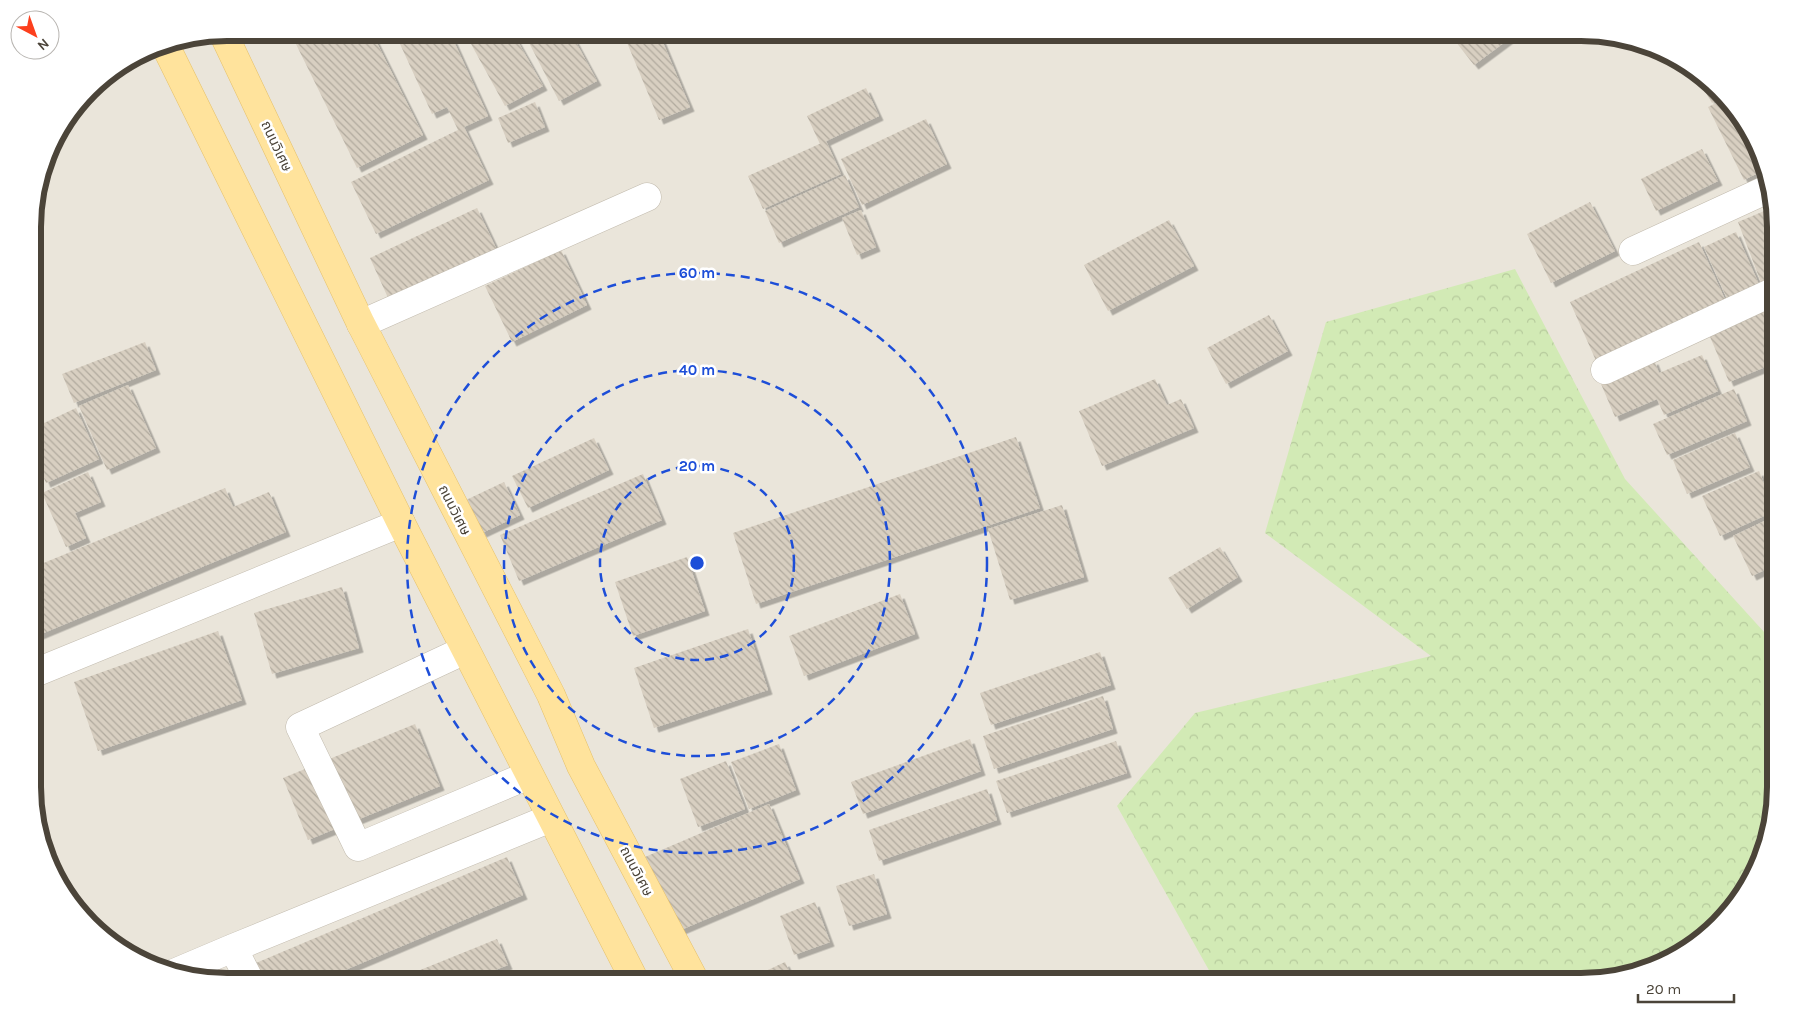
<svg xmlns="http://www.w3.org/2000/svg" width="1808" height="1014" font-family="Karla,'Noto Sans Thai',sans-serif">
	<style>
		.residential { fill: #eae5da }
		.forest { fill: url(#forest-crowns) }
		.building { fill: url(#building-back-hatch); filter: url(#shadow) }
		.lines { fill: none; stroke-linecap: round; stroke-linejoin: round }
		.minor-casing { stroke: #c2bbae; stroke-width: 29 }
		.major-casing { stroke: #e6c16a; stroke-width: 29 }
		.minor { stroke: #fff; stroke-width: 28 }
		.major { stroke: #ffe39c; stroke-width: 28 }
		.ring { fill: none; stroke: #1d4ed8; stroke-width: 2.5; stroke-dasharray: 9 6 }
		.labels { text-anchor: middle; stroke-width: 5; stroke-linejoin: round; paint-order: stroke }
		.street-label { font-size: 14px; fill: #4b4439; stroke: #fff }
		.rim { fill: none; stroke: #4b4439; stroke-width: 6 }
		.centre { fill: #1d4ed8; stroke: #fff; stroke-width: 2.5 }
		.ring-label { font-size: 15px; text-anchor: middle; font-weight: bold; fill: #1d4ed8; stroke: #fff; stroke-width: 5; stroke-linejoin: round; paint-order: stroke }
	</style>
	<defs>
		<pattern id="forest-crowns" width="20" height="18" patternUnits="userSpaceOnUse" patternTransform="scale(1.25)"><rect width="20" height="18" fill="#d2eab5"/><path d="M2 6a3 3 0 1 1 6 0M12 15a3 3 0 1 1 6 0" fill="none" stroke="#b6ca9c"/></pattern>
		<pattern id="building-back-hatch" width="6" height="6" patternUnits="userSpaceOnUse" patternTransform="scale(1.25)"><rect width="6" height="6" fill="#d8cfc1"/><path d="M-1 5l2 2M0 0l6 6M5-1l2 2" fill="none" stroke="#b1aa9e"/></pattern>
		<filter id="shadow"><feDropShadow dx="4.5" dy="4.5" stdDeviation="0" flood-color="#0004"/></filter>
	</defs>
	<rect width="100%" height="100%" fill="#f6f3ec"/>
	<!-- residential -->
	<path class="residential" d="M228,33H1581L1631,39L1678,58L1743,119L1765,165L1775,215V799L1750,884L1689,949L1643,971L1593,981H227L177,975L130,956L66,895L34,812V202L53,141L99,81L153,47Z"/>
	<!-- forest -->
	<path class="forest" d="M1515,269L1625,479L1775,644V799L1750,884L1689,949L1643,971L1593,981H1215L1117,806L1195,713L1431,656L1265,533L1326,322Z"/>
	<!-- building -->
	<path class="building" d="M294,33H372L423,135L357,168L291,34Z
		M395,33H450L488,116L464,127L489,180L376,234L351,182L458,130L447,107L432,114Z
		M465,33H513L543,86L505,106Z
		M535,33H571L597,81L559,101L526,37Z
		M623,33H659L690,107L659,120Z
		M1449,33H1517L1474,65Z
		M1695,75L1709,88L1720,98L1712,103Z
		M866,88L879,116L820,144L807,116Z
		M1722,100L1743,119L1765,165L1766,169L1744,180L1708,107Z
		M535,102L545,127L508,143L498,118Z
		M926,119L947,164L862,205L841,159Z
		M826,141L841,174L763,209L748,176Z
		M1702,149L1718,181L1656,211L1641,179Z
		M845,175L859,207L779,243L765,211Z
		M1590,202L1615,251L1551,283L1527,234Z
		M477,208L496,248L389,300L370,258Z
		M1769,209L1775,224V280L1762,285L1738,222Z
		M861,210L876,247L857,255L842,218Z
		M1169,220L1194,266L1108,311L1084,265Z
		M1736,232L1761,289L1729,303L1704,247Z
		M1699,242L1727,304L1597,363L1570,302Z
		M561,250L587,305L512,342L485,286Z
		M1775,303V363L1729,382L1708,332Z
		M1269,315L1288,351L1226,384L1207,348Z
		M145,342L156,370L74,403L62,374Z
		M1702,355L1718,391L1664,415L1657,399L1615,417L1601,384L1654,360L1659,373Z
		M1155,379L1167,405L1181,399L1194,428L1102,466L1079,411Z
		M128,385L156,448L107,470L79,406Z
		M1734,389L1747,421L1667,455L1653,424Z
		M34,407L42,424L76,408L99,459L46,483L34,455Z
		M1735,433L1750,467L1687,494L1673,460Z
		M1016,437L1040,508L756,604L733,533Z
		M594,438L609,470L528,508L512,476Z
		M1759,471L1775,511L1720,536L1702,496Z
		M88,472L101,502L75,513L86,538L66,547L42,493Z
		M643,474L662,520L519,581L500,535Z
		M504,482L520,515L482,533L466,500Z
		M225,488L233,507L269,492L286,532L34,637V567Z
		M1062,505L1084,577L1010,600L988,529Z
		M1775,516V565L1752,576L1733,536Z
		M1220,547L1238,577L1187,609L1168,578Z
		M687,557L705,611L633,636L615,582Z
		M342,587L359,648L272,674L254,613Z
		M900,594L915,634L804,676L789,636Z
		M748,629L768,690L654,728L634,668Z
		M218,631L242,700L98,751L74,682Z
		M1100,652L1111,685L991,725L980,693Z
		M1103,696L1113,729L994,769L983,736Z
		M415,724L440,786L308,840L283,778Z
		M970,739L981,771L863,814L851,782Z
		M1116,741L1127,773L1007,813L996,781Z
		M779,744L796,790L749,809L731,762Z
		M726,761L745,809L698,827L680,779Z
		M987,789L997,820L879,861L869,830Z
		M769,804L800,879L676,932L645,857Z
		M507,857L523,895L319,981H263L256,963Z
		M874,874L887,914L849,926L836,886Z
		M815,902L830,942L794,955L780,916Z
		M497,939L508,965L467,981H393Z
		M785,962L794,981H757L755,976Z
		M237,974L240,981H222Z"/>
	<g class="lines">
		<!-- minor casing -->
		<g class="minor-casing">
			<path id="minor" d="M1633,251L1770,188
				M361,324L647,197
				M1605,370L1775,291
				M465,650L300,727L358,847L529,775
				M34,674L37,672L401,523
				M233,948L250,981
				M174,973L233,948L551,818"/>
		</g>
		<!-- major casing -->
		<g class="major-casing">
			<path id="major" d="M223,33L361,324L551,695L581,766L695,981
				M165,45L401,523L635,981"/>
		</g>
		<!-- minor -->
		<use href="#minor" class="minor"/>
		<!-- major -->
		<use href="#major" class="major"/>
	</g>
	<!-- distance rings -->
	<g class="ring">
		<circle cx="697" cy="563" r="97"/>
		<circle cx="697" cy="563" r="193"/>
		<circle cx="697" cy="563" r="290"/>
	</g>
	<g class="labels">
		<!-- street labels -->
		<g class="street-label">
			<text transform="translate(277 146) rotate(65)" y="5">ถนนวิเศษ</text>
			<text transform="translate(455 510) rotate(63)" y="5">ถนนวิเศษ</text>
			<text transform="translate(637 871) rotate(62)" y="5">ถนนวิเศษ</text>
		</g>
	</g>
	<!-- crop -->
	<path d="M0 0H1808V1014H0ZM227 41H1581A186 186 0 0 1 1767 227V787A186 186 0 0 1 1581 973H227A186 186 0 0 1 41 787V227A186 186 0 0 1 227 41Z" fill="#fff" fill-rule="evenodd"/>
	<path class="rim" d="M227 41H1581A186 186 0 0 1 1767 227V787A186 186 0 0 1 1581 973H227A186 186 0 0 1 41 787V227A186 186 0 0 1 227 41Z"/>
	<circle cx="697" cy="563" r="8" class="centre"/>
	<g class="ring-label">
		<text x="697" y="278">60 m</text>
		<text x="697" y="375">40 m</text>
		<text x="697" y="471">20 m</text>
	</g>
	<!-- north arrow -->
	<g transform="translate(35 35) rotate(139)"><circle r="24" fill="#ffffff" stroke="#b7b4b0"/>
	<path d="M0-4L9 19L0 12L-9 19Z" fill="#fc3f1d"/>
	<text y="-8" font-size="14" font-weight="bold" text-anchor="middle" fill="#4b4439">N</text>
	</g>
	<!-- scale -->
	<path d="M1638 994v8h96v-8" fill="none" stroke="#4b4439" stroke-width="2.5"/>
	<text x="1646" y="994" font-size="15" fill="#4b4439" stroke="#ffffff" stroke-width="4" paint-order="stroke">20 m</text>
</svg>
